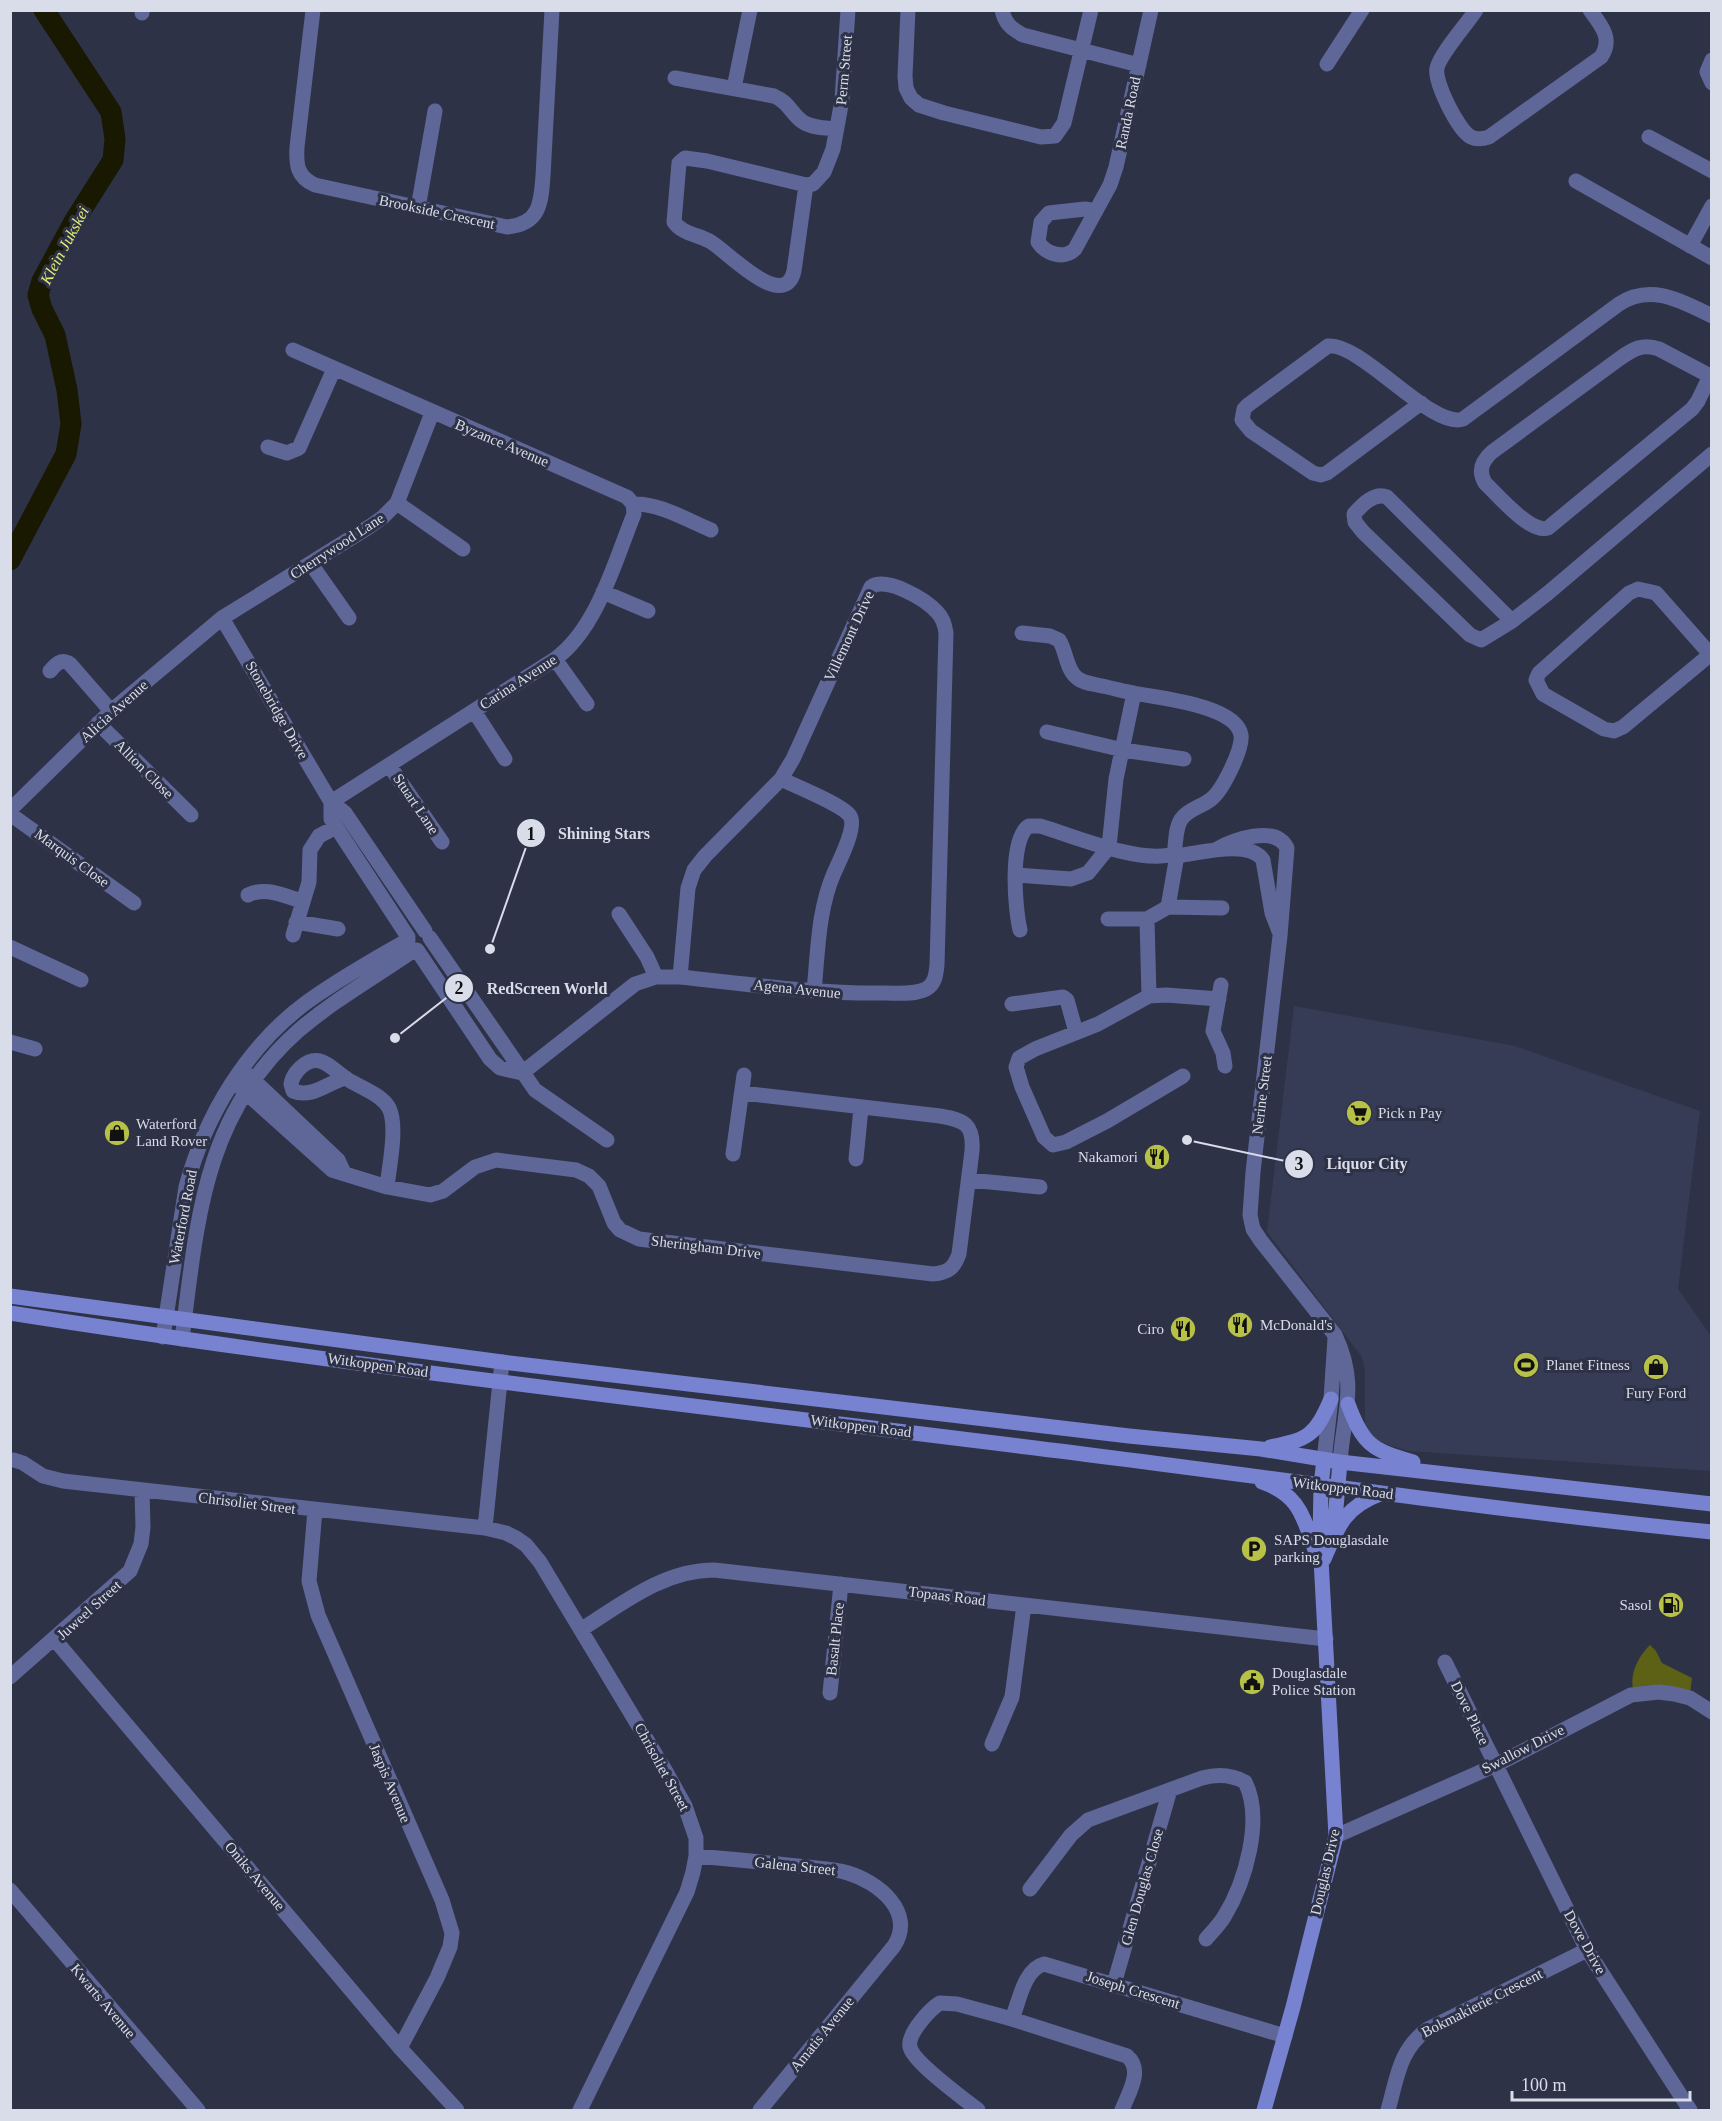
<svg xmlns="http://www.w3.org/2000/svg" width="1722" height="2121" font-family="Georgia,serif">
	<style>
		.built { fill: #373c56 }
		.green { fill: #5c6116 }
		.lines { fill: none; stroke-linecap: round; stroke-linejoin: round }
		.river { stroke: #181900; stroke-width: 21 }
		.street { stroke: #5f6799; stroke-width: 15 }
		.secondary { stroke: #7783d1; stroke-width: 15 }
		.labels { text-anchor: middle; stroke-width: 6; stroke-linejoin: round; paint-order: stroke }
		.street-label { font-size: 15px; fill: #d9dce9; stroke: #2e3246 }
		.poi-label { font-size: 15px; fill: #d9dce9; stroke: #2e3246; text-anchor: start }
		.water-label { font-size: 16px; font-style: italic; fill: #e2ec75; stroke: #2e3246 }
		.leader { fill: none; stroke: #d9dce9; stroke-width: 2 }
		.callout-dot { fill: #d9dce9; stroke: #2e3246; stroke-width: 2 }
		.mark-label { font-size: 18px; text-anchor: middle; font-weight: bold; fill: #111 }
		.callout-label { font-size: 16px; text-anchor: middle; font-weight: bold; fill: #d9dce9; stroke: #2e3246; stroke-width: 6; stroke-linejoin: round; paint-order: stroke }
	</style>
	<rect width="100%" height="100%" fill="#2e3246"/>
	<!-- built -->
	<path class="built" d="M1294,1006L1515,1046L1700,1111L1678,1289L1711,1336V1471L1409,1451L1388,1445L1370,1436L1365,1426V1371L1362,1357L1267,1232Z"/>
	<!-- green -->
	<path class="green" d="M1650,1645L1656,1651L1662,1663L1692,1678L1690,1693L1633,1688C1630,1672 1639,1656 1650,1645Z"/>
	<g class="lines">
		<!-- river -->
		<path class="river" d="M10,560L66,454L71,424L67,390L55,335L42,309L38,295L42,281L75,220L113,160L115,139L111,112L44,10"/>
		<!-- street -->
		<path class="street" d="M313,10L297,147C296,165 297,177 315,185L507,227C540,224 541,203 543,176L552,10
			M908,10L905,76L906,88L911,98L919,105L944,113L1041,137L1055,136L1064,123L1091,10
			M1002,10C1005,24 1012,29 1023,35L1139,65
			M1476,10C1467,24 1440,54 1437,68C1434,82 1458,130 1471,137C1477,140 1483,139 1489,137L1601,57C1613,39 1602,26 1590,10
			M142,13V10
			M1712,60L1707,72L1712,83
			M1327,64L1362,10
			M675,78L774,96C790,103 791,114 803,122C812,128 825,128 836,129
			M734,88L750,10
			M1649,137L1712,171
			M1576,181L1712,258
			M806,185L794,271C784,313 727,251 711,242C700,235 682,234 674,222L679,163L685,158L707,161L806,185L813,184L824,172L833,149L842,100L848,10
			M418,208L435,111
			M1096,211L1085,209L1049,213L1041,222L1038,242C1046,254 1064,260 1075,249L1110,185L1116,167L1151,10
			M1690,246L1712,206
			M293,350L627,497L633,504C659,503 687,520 711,530
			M1709,378L1698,401L1692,409L1548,528C1530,534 1498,495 1485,483C1478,471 1482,461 1492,452L1619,359C1633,349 1643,343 1659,349L1712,377
			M1421,403L1327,473L1321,475L1313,473L1251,431L1242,420L1244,409L1248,405L1328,346C1361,342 1432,430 1463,419L1619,304C1651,283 1681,301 1712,316
			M268,447L287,453L299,448L334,369
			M397,503L463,549
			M311,564L349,618
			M603,592L648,611
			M222,618L331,802L345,813L425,931
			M1512,621L1387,497C1374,492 1362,505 1354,514L1355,522L1363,532L1470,635L1481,640L1512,621L1548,593L1712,454
			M1022,633L1050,636L1059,640C1066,650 1066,668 1076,677C1082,683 1094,684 1102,686C1112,688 1123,691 1133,693C1157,698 1236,705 1241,735C1243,749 1222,792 1210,800C1202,806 1190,809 1183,817C1176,824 1176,838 1175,847
			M1710,654L1656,593L1638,589L1629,593L1539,673L1536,680L1543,694L1604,729L1614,731L1623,727L1712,653
			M555,659L587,704
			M50,671C56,664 61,658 70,664L111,711
			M474,711L505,759
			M98,723L191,815
			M1047,732L1123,750L1184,759
			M389,765L442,842
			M781,779C795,786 843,805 850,816C857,827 839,862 834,873C818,910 818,951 814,991
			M331,802L555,659C597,629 615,561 634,514L633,504
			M331,802V819L408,937
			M10,810L111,711L222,618L369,527L383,517L397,503L432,413
			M10,814L134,903
			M1215,850C1233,840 1275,824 1287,848L1280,936L1253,1172L1250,1215L1253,1229L1261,1241L1335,1335C1358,1384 1344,1412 1340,1462
			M1183,855C1204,852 1250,840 1263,860L1272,913L1279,931
			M1016,875L1071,879L1088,873L1109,847L1116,779L1134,693
			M248,895C265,886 284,896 302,901
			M1168,907L1176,861
			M619,914L647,957L656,977
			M1108,919H1147L1168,907L1222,908
			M1147,919L1149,996
			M296,922L338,929
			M1020,930C1015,909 1009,838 1029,826H1040C1074,836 1135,862 1169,855
			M293,935L309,882L310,850L319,836L336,827
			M430,938L535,1090L607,1140
			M10,947L81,980
			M417,950L490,1059L500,1068L522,1073
			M1221,985L1213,1031L1223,1053L1225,1066
			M1012,1004L1063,997L1067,1000L1076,1032
			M10,1042L35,1049
			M522,1073L635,984L656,977H680C748,984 816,994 885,993C898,993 914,995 926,989C935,984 936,975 937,965L946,633C945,625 943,618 937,612C925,599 886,576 871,587L793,759L781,779L705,856L694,870L688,888L680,977
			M248,1075L338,1160L344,1173
			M1183,1076L1107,1121L1066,1142L1053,1145L1044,1137L1022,1087L1016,1067L1019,1058L1035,1049L1098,1024L1149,996L1166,995L1219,999
			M346,1078C328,1082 312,1099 293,1091L291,1084C292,1077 295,1073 300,1068C320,1050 331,1069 347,1079C361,1088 381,1094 389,1108C398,1126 389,1167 387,1187
			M234,1082L332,1170L387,1187L430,1195L443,1191L475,1167L496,1160L576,1170L589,1176L599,1186L614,1223L620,1230L639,1239L933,1274C948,1273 954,1268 959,1254L972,1151C974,1124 964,1120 940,1116L742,1093
			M733,1154L744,1075
			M856,1159L861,1108
			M969,1180L1040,1187
			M163,1337L186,1187C205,1116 247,1046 307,1002C339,979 374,959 408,940
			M182,1339C197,1222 203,1115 298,1031C334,1000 375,977 414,950
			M14,1460L23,1463L43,1476L63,1481L485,1528L506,1533L516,1538L526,1545L540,1562L665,1770L685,1806L696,1838V1856L693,1872L687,1892L580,2110
			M1324,1460L1331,1399L1335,1338
			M315,1510L309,1581L318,1615L442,1900L452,1933L450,1947L437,1978L400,2048
			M485,1528L502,1362
			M582,1629C623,1603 664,1570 714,1570L1326,1639
			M55,1640L400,2048L457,2110
			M1445,1662L1587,1950L1690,2110
			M10,1677L130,1571L141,1544L143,1527L142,1491
			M830,1693L841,1584
			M992,1744L1012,1697L1024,1605
			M1336,1836L1496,1765L1631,1695L1659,1692L1674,1694L1690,1698L1712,1712
			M696,1856C730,1859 764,1862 797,1866C814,1868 832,1868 848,1873C878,1882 916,1912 894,1946L760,2110
			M1030,1889L1071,1835L1088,1820L1202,1778C1217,1774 1231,1774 1245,1782C1264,1819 1245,1883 1224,1917C1219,1925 1212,1932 1206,1939
			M10,1890L198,2110
			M1114,1984L1170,1790
			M1012,2019C1019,2002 1024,1969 1044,1964L1285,2036
			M978,2110C964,2099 913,2062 910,2047C907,2034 930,2009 940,2003L957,2004L1012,2019L1127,2056C1144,2070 1128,2094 1122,2110
			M1388,2110C1397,2079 1399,2049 1428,2029L1587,1950"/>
		<!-- secondary -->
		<path class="secondary" d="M10,1296L502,1362L1129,1436L1261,1449L1340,1462L1712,1504
			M10,1313C348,1366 688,1405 1027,1447C1255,1475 1483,1509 1712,1532
			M1348,1404C1363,1445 1372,1450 1413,1462
			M1270,1447C1309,1439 1315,1436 1331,1399
			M1262,1482C1302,1496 1303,1519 1317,1555
			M1332,1530L1336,1508L1340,1462
			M1324,1559C1338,1526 1345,1507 1380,1494
			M1264,2110L1293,2007L1336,1836L1320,1541L1321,1485L1324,1460"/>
	</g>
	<!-- icons -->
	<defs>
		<g id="supermarket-disc" transform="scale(1.35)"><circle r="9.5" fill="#b8c147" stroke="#2e3246"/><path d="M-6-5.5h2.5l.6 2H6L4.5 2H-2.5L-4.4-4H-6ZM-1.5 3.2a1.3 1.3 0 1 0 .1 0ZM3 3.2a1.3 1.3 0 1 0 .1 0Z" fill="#111"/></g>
		<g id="shop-disc" transform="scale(1.35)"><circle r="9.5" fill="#b8c147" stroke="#2e3246"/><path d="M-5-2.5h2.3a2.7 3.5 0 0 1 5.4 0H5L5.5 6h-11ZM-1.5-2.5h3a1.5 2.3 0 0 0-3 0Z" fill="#111"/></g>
		<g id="restaurant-disc" transform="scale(1.35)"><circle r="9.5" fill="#b8c147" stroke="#2e3246"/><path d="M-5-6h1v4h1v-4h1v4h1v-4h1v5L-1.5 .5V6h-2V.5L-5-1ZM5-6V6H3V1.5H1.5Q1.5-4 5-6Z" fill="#111"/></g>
		<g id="stadium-disc" transform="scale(1.35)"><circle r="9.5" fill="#b8c147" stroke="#2e3246"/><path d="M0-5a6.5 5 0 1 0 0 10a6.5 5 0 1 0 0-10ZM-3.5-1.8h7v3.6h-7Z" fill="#111"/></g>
		<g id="parking-disc" transform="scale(1.35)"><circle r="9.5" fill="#b8c147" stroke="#2e3246"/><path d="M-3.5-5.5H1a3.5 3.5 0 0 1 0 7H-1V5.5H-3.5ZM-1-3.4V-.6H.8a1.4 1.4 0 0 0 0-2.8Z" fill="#111"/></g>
		<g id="fuel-disc" transform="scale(1.35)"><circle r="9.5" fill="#b8c147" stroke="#2e3246"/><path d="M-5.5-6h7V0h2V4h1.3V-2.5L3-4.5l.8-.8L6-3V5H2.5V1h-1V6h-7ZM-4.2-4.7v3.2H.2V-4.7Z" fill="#111"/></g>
		<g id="civic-disc" transform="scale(1.35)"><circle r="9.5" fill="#b8c147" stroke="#2e3246"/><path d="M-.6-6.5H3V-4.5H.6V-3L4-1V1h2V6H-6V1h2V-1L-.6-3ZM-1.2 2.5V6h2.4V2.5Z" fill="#111"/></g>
	</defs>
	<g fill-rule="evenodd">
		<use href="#supermarket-disc" x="1359" y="1113"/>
		<use href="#shop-disc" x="117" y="1133"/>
		<use href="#restaurant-disc" x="1157" y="1157"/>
		<use href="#restaurant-disc" x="1240" y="1325"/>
		<use href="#restaurant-disc" x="1183" y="1329"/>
		<use href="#stadium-disc" x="1526" y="1365"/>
		<use href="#shop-disc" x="1656" y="1367"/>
		<use href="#parking-disc" x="1254" y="1549"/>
		<use href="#fuel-disc" x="1671" y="1605"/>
		<use href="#civic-disc" x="1252" y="1682"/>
	</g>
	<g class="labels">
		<!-- street labels -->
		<g class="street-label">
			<text transform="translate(844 70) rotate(-85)" y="5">Perm Street</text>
			<text transform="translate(1128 113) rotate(-78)" y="5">Randa Road</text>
			<text transform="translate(437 212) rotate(12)" y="5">Brookside Crescent</text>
			<text transform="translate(502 443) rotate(23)" y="5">Byzance Avenue</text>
			<text transform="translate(337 546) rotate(-33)" y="5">Cherrywood Lane</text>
			<text transform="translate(849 636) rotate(-65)" y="5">Villemont Drive</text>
			<text transform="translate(518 682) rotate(-33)" y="5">Carina Avenue</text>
			<text transform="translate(277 710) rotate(60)" y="5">Stonebridge Drive</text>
			<text transform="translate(114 711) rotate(-42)" y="5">Alicia Avenue</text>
			<text transform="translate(144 769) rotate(45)" y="5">Allion Close</text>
			<text transform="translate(416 804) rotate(56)" y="5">Stuart Lane</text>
			<text transform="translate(72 858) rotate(36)" y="5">Marquis Close</text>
			<text transform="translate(797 989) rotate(6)" y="5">Agena Avenue</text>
			<text transform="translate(1262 1095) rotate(-83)" y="5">Nerine Street</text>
			<text transform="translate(183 1217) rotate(-79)" y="5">Waterford Road</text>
			<text transform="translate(706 1247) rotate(7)" y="5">Sheringham Drive</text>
			<text transform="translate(378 1365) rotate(8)" y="5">Witkoppen Road</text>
			<text transform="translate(861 1426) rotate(7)" y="5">Witkoppen Road</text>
			<text transform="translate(1343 1488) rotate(7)" y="5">Witkoppen Road</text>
			<text transform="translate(247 1503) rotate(7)" y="5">Chrisoliet Street</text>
			<text transform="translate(947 1596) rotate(7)" y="5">Topaas Road</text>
			<text transform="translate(89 1610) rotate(-42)" y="5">Juweel Street</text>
			<text transform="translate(835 1639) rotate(-84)" y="5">Basalt Place</text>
			<text transform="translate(1470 1713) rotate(64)" y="5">Dove Place</text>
			<text transform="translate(1523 1749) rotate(-27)" y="5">Swallow Drive</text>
			<text transform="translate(662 1767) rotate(61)" y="5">Chrisoliet Street</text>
			<text transform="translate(390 1783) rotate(67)" y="5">Jaspis Avenue</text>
			<text transform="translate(795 1866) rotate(6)" y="5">Galena Street</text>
			<text transform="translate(1325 1872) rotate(-77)" y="5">Douglas Drive</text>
			<text transform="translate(255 1876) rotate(50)" y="5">Oniks Avenue</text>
			<text transform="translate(1142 1887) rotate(-74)" y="5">Glen Douglas Close</text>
			<text transform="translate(1585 1942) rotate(61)" y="5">Dove Drive</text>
			<text transform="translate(1133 1990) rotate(17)" y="5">Joseph Crescent</text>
			<text transform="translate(103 2001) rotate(50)" y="5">Kwarts Avenue</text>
			<text transform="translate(1482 2003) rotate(-27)" y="5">Bokmakierie Crescent</text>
			<text transform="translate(822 2034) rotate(-51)" y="5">Amatis Avenue</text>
		</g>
		<!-- poi labels -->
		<g class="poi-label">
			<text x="1378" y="1118">Pick n Pay</text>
			<text x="136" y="1129">Waterford<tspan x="136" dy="17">Land Rover</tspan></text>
			<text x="1138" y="1162" text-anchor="end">Nakamori</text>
			<text x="1260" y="1330">McDonald's</text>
			<text x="1164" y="1334" text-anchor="end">Ciro</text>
			<text x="1546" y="1370">Planet Fitness</text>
			<text x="1656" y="1398" text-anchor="middle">Fury Ford</text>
			<text x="1274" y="1545">SAPS Douglasdale<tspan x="1274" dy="17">parking</tspan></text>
			<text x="1652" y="1610" text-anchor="end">Sasol</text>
			<text x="1272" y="1678">Douglasdale<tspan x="1272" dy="17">Police Station</tspan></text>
		</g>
		<!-- water labels -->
		<g class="water-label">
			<text transform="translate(64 245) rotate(-62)" y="6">Klein Jukskei</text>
		</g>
	</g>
	<!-- callouts -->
	<path class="leader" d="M490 949L531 833M395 1038L459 988M1187 1140L1299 1164"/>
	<g class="callout-dot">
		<circle cx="490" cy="949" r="6"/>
		<circle cx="395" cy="1038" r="6"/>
		<circle cx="1187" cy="1140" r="6"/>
		<circle cx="531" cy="833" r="15"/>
		<circle cx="459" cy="988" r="15"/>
		<circle cx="1299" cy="1164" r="15"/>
	</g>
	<g class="mark-label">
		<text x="531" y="840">1</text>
		<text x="459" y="994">2</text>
		<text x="1299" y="1170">3</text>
	</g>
	<g class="callout-label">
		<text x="604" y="839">Shining Stars</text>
		<text x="547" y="994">RedScreen World</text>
		<text x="1367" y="1169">Liquor City</text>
	</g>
	<!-- border -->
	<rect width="1722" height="2121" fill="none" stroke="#d9dce9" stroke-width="24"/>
	<!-- scale -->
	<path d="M1512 2091v9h178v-9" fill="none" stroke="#d9dce9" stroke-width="3"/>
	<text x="1521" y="2091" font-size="18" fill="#d9dce9" stroke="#2e3246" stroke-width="4.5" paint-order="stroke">100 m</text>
</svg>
